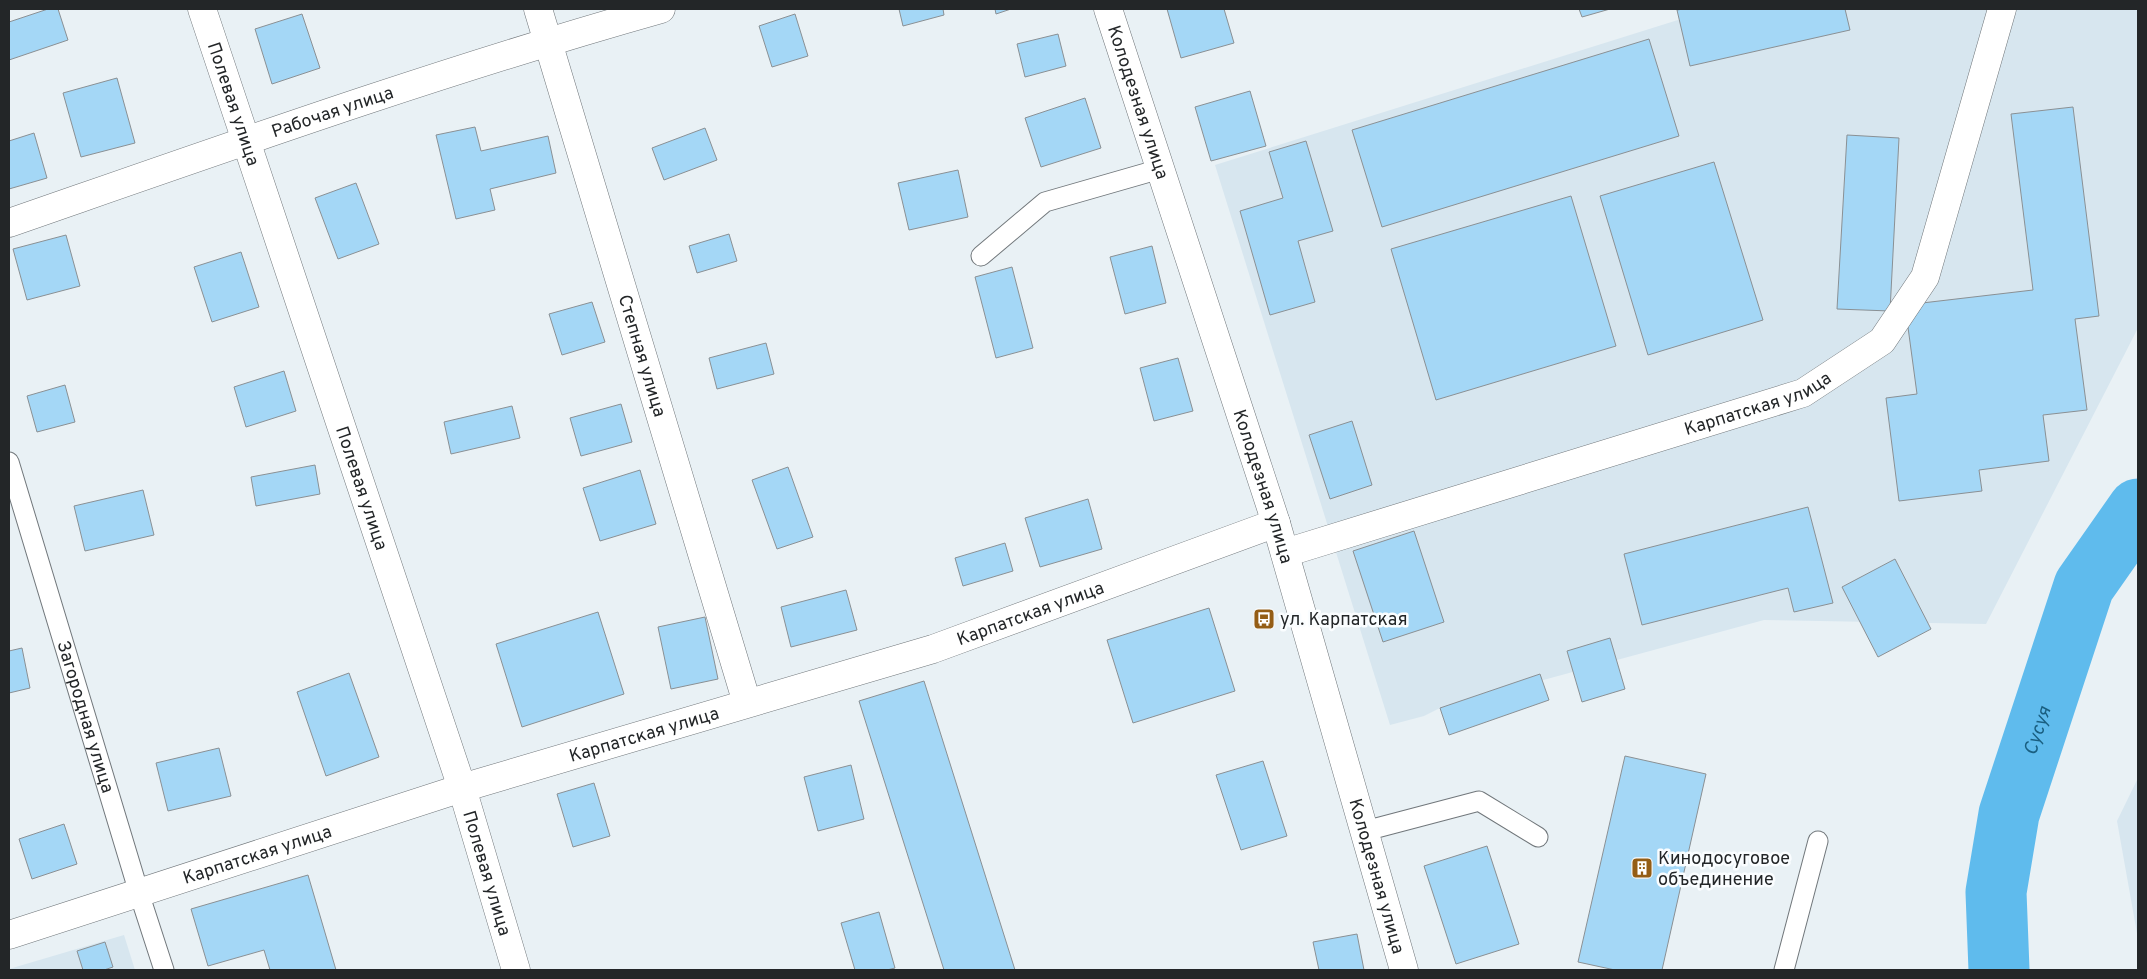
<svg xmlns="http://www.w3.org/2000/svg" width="2147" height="979" font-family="Overpass,sans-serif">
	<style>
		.built { fill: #d7e6ef }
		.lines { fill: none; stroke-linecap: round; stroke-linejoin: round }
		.river { stroke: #5fbbed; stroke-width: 61 }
		.building { fill: #a4d7f6; stroke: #8a9094 }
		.lane-casing { stroke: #71777b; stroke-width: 21 }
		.street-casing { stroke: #71777b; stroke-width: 29 }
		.secondary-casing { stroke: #71777b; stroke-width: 29 }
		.lane { stroke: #fff; stroke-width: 19 }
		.street { stroke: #fff; stroke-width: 28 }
		.secondary { stroke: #fff; stroke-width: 28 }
		.labels { text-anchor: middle; stroke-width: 5; stroke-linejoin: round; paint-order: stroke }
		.street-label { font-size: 18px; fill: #232628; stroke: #fafdff }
		.poi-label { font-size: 18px; fill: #232628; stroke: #fafdff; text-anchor: start }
		.water-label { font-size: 19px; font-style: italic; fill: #1a5f81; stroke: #fafdff }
	</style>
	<rect width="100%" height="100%" fill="#e9f1f5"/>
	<!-- built -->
	<path class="built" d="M1713,9H2138V328L1986,624L1764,620L1440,708L1424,716L1390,725L1215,165Z
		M2138,778V939L2117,821Z
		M124,935L135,970H9V969Z"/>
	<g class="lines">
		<!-- river -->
		<path class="river" id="s1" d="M1999,970L1996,892L2009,814L2084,586L2138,509"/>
	</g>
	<!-- building -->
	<path class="building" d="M48,9H58L68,40L9,60V22Z
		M899,9H943L944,15L903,26Z
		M995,9H1011L996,14Z
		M1167,9H1224L1234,43L1181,58Z
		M1579,9H1610L1582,17Z
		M1683,9H1845L1850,30L1690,66L1677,10Z
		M302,14L320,68L272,84L255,29Z
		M795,14L808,56L772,67L759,26Z
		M1058,34L1066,66L1025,77L1017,44Z
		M1649,39L1679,136L1382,227L1352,130Z
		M117,78L135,143L81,157L63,93Z
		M1250,91L1266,146L1211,161L1195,107Z
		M1085,98L1101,148L1041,167L1025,118Z
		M2073,107L2099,316L2075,319L2087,410L2043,415L2049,461L1979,470L1982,491L1899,501L1886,398L1917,394L1905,305L2033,290L2011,114Z
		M475,127L481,151L548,136L556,173L490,189L495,210L456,219L436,135Z
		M705,128L717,160L664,180L652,148Z
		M34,133L47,178L9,189V141Z
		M1847,135L1899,138L1890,311L1837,309Z
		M1306,141L1333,231L1298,241L1315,302L1270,315L1240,211L1283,198L1269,152Z
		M1714,162L1763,320L1648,355L1600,196Z
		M958,170L968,217L909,230L898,183Z
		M356,183L379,244L338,259L315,198Z
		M1571,196L1616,346L1436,400L1391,249Z
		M729,234L737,261L697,273L689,246Z
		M66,235L80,286L27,300L13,249Z
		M1152,246L1166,303L1125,314L1110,257Z
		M241,252L259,307L212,322L194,267Z
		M1012,267L1033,348L996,358L975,277Z
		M592,302L605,342L562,355L549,314Z
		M766,343L774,374L717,389L709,358Z
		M1178,358L1193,411L1154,421L1140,368Z
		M284,371L296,411L246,427L234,387Z
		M65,385L75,422L37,432L27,396Z
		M621,404L632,442L581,456L570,418Z
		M512,406L520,438L451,454L444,422Z
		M1352,421L1372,485L1330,499L1309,435Z
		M315,465L320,494L256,506L251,477Z
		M788,467L813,537L777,549L752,480Z
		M640,470L656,524L600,541L583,488Z
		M143,490L154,535L85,551L74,506Z
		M1088,499L1102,549L1040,567L1025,518Z
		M1808,507L1833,603L1794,612L1788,588L1642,625L1624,554Z
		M1414,531L1444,622L1383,642L1353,551Z
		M1005,543L1013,571L963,586L955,558Z
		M1895,559L1931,629L1878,657L1842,587Z
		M846,590L857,630L791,647L781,607Z
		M1209,608L1235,691L1133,723L1107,640Z
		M598,612L624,694L522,727L496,644Z
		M705,617L718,679L671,689L658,627Z
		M1610,638L1625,689L1582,702L1567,651Z
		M22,648L30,688L9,693V651Z
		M349,673L379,757L326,776L297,692Z
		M1540,674L1549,700L1449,735L1440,708Z
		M924,681L1015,970H944L859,701Z
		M219,748L231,796L168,811L156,763Z
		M1625,756L1706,774L1662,970H1615L1578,962Z
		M1263,761L1287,836L1241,850L1216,775Z
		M851,765L864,819L818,831L804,777Z
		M594,783L610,836L573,847L557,794Z
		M64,824L77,864L32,879L19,839Z
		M1487,846L1519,944L1456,964L1424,866Z
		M308,875L336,970H270L264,950L208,966L191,909Z
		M879,912L895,968L887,970H855L841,923Z
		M1357,934L1364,970H1319L1313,942Z
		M105,942L113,967L104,970H83L77,951Z"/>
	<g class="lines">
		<!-- lane casing -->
		<g class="lane-casing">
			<g id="lane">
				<path d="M981,256L1045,202L1160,169"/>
				<path id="s2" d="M9,462L139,893L164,970"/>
				<path d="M1365,831L1479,801L1538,837"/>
				<path d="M1784,970L1818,841"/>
			</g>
		</g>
		<!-- street casing -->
		<g class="street-casing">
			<g id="street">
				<path id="s3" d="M202,9L462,788L516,970"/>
				<path id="s4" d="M538,9L747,703"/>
				<path id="s5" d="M9,223C225,148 441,71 661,9"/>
				<path id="s6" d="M1285,553L1803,393L1882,341L1925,277L2002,9"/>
				<path id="s7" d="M9,935L462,788L933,649L1276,523"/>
			</g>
		</g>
		<!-- secondary casing -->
		<g class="secondary-casing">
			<g id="secondary">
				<path id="s8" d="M1108,9L1276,523L1404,970"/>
			</g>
		</g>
		<!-- lane -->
		<use href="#lane" class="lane"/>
		<!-- street -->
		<use href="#street" class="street"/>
		<!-- secondary -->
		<use href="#secondary" class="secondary"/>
	</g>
	<!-- icons -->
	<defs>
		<g id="bus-square" transform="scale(1.125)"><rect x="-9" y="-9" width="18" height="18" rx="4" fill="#945d15" stroke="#fafdff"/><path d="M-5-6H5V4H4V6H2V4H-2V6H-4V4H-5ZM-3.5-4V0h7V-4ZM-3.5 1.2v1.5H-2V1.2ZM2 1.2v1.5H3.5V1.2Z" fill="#fff"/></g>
		<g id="building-square" transform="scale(1.125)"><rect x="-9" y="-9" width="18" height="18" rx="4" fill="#945d15" stroke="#fafdff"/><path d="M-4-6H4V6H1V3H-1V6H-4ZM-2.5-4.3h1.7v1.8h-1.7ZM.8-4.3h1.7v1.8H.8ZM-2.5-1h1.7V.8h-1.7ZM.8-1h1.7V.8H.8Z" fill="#fff"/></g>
	</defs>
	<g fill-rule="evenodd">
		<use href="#bus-square" x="1264" y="619"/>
		<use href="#building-square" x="1642" y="868"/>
	</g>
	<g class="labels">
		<!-- street labels -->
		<g class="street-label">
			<text dy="6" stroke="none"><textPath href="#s8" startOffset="98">Колодезная улица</textPath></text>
			<text dy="6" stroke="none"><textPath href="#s3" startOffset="100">Полевая улица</textPath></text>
			<text dy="6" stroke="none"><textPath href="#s5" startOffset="342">Рабочая улица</textPath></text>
			<text dy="6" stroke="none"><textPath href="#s4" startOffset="362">Степная улица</textPath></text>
			<text dy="6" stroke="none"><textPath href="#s6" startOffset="496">Карпатская улица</textPath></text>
			<text dy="6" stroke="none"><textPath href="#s8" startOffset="502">Колодезная улица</textPath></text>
			<text dy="6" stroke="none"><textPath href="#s3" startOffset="505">Полевая улица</textPath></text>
			<text dy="6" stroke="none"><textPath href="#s7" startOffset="1071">Карпатская улица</textPath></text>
			<text dy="6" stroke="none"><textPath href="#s2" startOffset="266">Загородная улица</textPath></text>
			<text dy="6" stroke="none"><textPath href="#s7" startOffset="666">Карпатская улица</textPath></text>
			<text dy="6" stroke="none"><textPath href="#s7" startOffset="261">Карпатская улица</textPath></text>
			<text dy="6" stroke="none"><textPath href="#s3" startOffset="910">Полевая улица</textPath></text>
			<text dy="6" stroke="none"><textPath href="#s8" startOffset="908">Колодезная улица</textPath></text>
		</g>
		<!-- poi labels -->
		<g class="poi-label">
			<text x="1280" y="625">ул. Карпатская</text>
			<text x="1658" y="864">Кинодосуговое<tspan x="1658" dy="21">объединение</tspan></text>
		</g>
		<!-- water labels -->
		<g class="water-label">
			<text dy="7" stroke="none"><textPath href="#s1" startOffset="245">Сусуя</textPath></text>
		</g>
	</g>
	<!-- border -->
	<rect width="2147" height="979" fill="none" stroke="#232628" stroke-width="20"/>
</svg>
